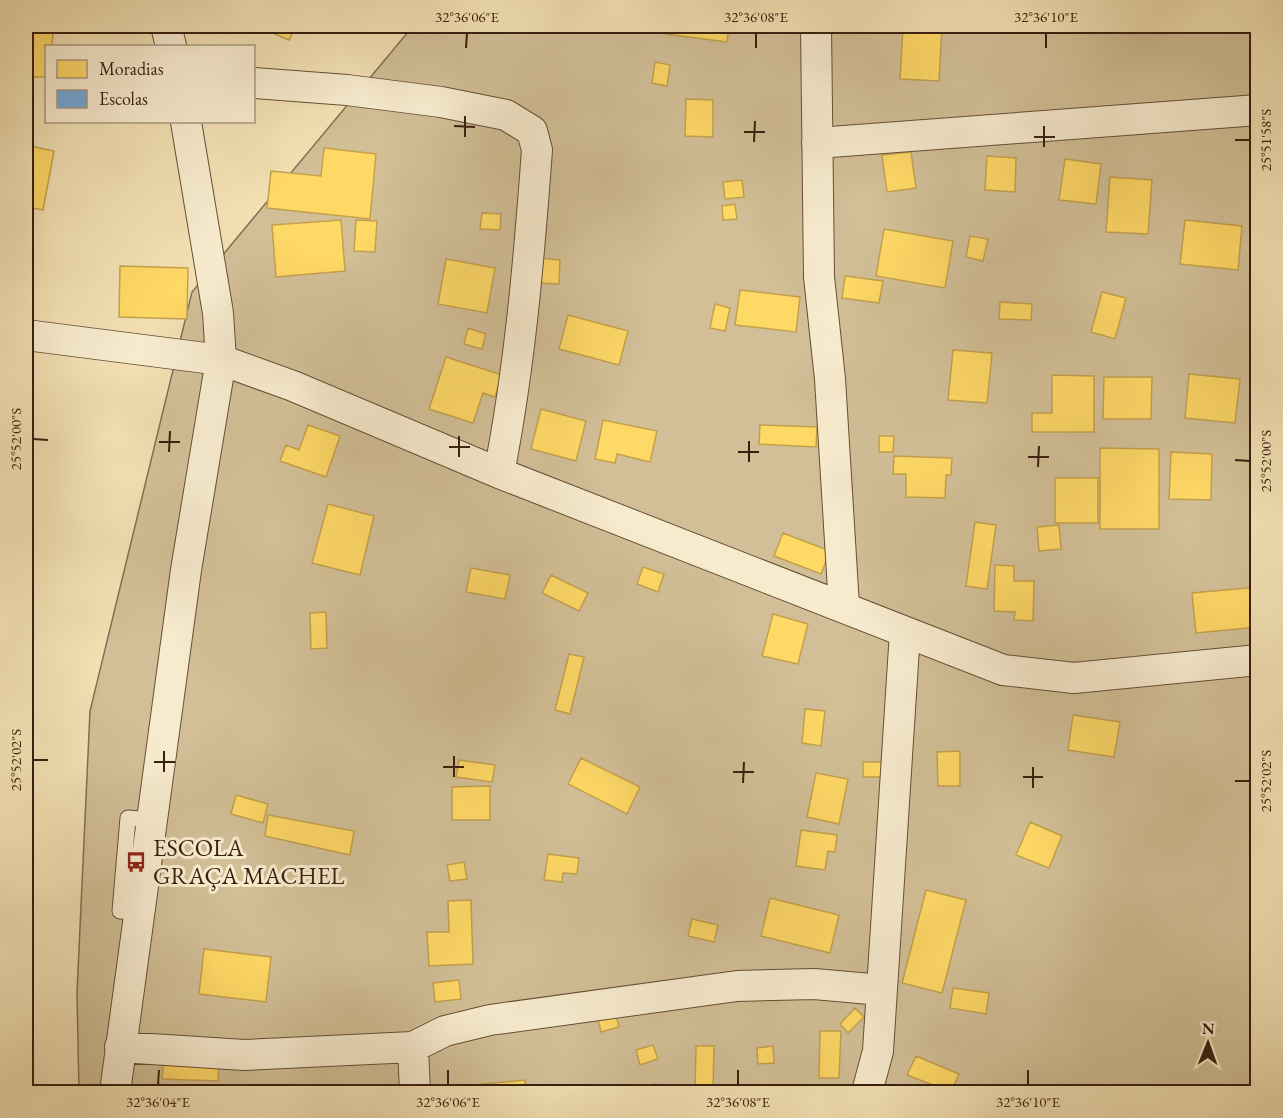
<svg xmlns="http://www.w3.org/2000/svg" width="1283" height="1118" font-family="'EB Garamond',serif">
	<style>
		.green { fill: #d2bf97; stroke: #856f52; stroke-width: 1.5 }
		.homes { fill: #ffd966; stroke: #c3a14c; stroke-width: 1.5 }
		.schools { fill: #6fa8dc; stroke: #5e7f9e; stroke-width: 1.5 }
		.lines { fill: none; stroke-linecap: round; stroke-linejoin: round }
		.service-casing { stroke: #664f37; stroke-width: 17 }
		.minor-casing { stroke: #664f37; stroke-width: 32 }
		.service { stroke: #f7ebce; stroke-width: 15 }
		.minor { stroke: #f7ebce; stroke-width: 30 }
		.ticks { fill: none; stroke: #381f0e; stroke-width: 2 }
		.labels { text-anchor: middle; stroke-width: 6; stroke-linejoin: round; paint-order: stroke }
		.poi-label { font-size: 24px; fill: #381f0e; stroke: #f7ebce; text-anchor: start }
		.neatline { fill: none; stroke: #381f0e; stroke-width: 2 }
		.ticks-label { font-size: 15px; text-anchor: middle; fill: #381f0e }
	</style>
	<rect width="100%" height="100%" fill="#f2e0b3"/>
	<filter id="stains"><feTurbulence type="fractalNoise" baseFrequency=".00333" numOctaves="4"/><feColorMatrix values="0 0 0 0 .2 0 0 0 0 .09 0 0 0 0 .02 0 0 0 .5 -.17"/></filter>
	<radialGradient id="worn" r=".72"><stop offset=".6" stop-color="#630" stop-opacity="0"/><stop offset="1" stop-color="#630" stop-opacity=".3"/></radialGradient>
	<!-- green -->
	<path class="green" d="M413,26H1257V1092H79L77,993L90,711L192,292Z"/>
	<!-- homes -->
	<path class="homes" d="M256,26H296L289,40Z
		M668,26H729L727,42L666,34Z
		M903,26H942L939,81L900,79Z
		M26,31L53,32L52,46H46V77H26Z
		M655,62L670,65L667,86L652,83Z
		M686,99L713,100V137L685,136Z
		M30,146L54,151L43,210L26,207V172Z
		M324,148L376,154L370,219L267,208L271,171L321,176Z
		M911,152L916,188L887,192L882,155Z
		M987,156L1016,158L1015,192L985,190Z
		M1065,159L1101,164L1096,204L1059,200Z
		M1110,177L1152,180L1148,234L1106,232Z
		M742,180L744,197L725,199L723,182Z
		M735,204L737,219L723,220L722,206Z
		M482,213L501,214L500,230L480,229Z
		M341,220L345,271L276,277L272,225Z
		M356,220L377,221L375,252L354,251Z
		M1185,220L1242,226L1238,270L1180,264Z
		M884,229L953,241L945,288L876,276Z
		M970,236L988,239L983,261L966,257Z
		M539,258L560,260L559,284L537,283Z
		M446,259L495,268L487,313L438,304Z
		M120,266L188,268L187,319L119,317Z
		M845,276L883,281L879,303L842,298Z
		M740,290L800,297L796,332L735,325Z
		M1102,292L1126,298L1115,339L1091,332Z
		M1000,302L1032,304L1031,320L999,319Z
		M715,304L730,308L725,331L710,328Z
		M568,315L628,331L619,365L559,349Z
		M468,328L486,334L482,349L464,344Z
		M953,350L992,353L987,403L948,400Z
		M446,357L502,375L495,397L483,393L473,423L429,409Z
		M1189,374L1240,379L1235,423L1185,418Z
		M1052,375L1094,376V432H1032V413H1052Z
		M1104,377H1152L1151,419H1103Z
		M541,409L586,421L576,461L531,449Z
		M603,420L657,431L650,462L617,454L615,463L595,459Z
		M308,425L340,436L326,477L280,461L286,445L299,450Z
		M760,425L817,427L816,447L759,444Z
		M879,436H894L893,452H879Z
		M1100,448L1159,449V529H1100Z
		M1171,452L1212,454L1211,500L1169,499Z
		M894,456L952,458L951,475H946L945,498L906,497V474H893Z
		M1055,478H1098V523H1055Z
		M328,504L374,516L360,575L312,563Z
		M975,522L996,525L987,589L966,586Z
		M1059,525L1061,549L1039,551L1037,527Z
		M783,533L830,551L821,574L774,556Z
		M995,565L1014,566V581H1034L1033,621L1014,620L1015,612L994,611Z
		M643,567L664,574L658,592L637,584Z
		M471,568L510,575L505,599L466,592Z
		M551,575L588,593L579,611L542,593Z
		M1258,587V627L1196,633L1192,593Z
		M326,612L327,648L311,649L310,613Z
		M773,614L808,624L798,664L762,656Z
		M569,654L584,657L570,714L555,710Z
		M805,709L825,711L821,746L802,743Z
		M1073,715L1120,722L1114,757L1068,750Z
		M960,751V786H938L937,752Z
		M581,758L640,787L627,814L568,784Z
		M459,760L495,765L492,782L456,777Z
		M863,762H883V777H863Z
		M816,773L848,779L839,824L807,817Z
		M490,786V820H452V787Z
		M236,795L268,804L263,823L231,814Z
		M268,815L354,831L350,855L265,836Z
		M1030,822L1062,836L1049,868L1016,855Z
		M801,830L837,835L835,852L828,851L825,870L796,866Z
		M548,854L579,858L577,874L563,873L562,882L544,880Z
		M464,862L467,879L450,881L447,865Z
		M926,890L966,900L942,993L902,983Z
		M770,898L839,915L830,953L761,936Z
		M471,900L473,964L429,966L427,932H449L448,901Z
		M692,919L718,925L714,942L688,936Z
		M204,949L271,957L266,1002L199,994Z
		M459,980L461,999L435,1002L433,983Z
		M953,988L989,993L986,1014L950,1008Z
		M614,1007L619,1027L601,1032L596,1011Z
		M855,1008L864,1017L848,1033L840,1024Z
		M820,1031H841L839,1078H819Z
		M653,1045L658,1059L640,1065L636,1050Z
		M696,1046H714L713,1092H695Z
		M773,1046L774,1063L758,1064L757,1048Z
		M916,1056L959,1074L951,1092L907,1075Z
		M164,1058L219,1060L218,1081L162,1079Z
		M525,1080L526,1092H476L475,1085Z
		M655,1084L657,1092H625Z"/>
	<!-- schools -->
	<path class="schools" d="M26,639L30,640L26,681Z"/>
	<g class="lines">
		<!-- service casing -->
		<g class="service-casing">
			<path id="service" d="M141,912L120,911L128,818L153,820"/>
		</g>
		<!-- minor casing -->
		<g class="minor-casing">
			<path id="minor" d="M166,26L171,46
				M816,26L819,277L830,379L844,606
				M254,83L347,90L441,102L506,115L532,131L537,150C529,259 520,366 499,473
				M817,143L1258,110
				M26,335L221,360L293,386L499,473L1003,670L1074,678L1258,660
				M120,1047L244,1055L413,1047L445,1031L490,1020L737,986L814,984L882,990
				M413,1047L415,1092
				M115,1092L186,570L221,360L218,313L186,122
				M867,1092L878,1051L905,632"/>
		</g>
		<!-- service -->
		<use href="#service" class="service"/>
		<!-- minor -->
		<use href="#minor" class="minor"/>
	</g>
	<!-- ticks -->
	<path class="ticks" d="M466,48L467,33M756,48V33M1046,48V33M454,126L475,127M744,132H765M465,137V116M1034,137H1055M1235,140H1250M754,142L755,121M1044,147V126M33,439L48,440M159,442H180M449,447H470M169,452L170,431M738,452H759M459,457V436M1028,457H1049M1235,460L1250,461M749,462V441M1038,467L1039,446M33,760H48M154,762H175M443,767H464M164,772V751M733,772H754M454,777V756M1023,777H1043M1235,781H1250M743,783L744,762M1033,788V767M158,1085L159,1070M448,1085V1070M738,1085V1070M1028,1085V1070"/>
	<!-- icons -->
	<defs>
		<g id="bus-bare" transform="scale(1.62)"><path d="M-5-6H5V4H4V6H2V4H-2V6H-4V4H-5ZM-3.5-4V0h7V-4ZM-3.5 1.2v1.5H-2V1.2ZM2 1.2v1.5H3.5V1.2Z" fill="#8f2418" stroke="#f7ebce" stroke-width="2.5" paint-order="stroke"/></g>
	</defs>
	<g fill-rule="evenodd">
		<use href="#bus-bare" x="136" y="862"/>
	</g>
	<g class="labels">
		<!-- poi labels -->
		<g class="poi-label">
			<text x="153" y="856">ESCOLA<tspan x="153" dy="28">GRAÇA MACHEL</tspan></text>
		</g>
	</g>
	<!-- margin -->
	<rect width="1283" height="1118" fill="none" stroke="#f2e0b3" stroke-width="66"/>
	<!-- legend -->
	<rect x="45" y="45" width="210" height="78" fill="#f7ebce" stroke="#ab9981" stroke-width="1.5"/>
	<rect x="57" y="60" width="30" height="18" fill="#ffd966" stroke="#ab9981" stroke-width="1.5"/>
	<text x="99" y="75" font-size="18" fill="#381f0e">Moradias</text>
	<rect x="57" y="90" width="30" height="18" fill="#6fa8dc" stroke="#ab9981" stroke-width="1.5"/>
	<text x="99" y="105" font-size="18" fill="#381f0e">Escolas</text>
	<!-- north arrow -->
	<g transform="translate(1208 1043) rotate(1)" stroke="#f7ebce" stroke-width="4.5" paint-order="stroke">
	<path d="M0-4.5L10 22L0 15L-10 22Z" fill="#381f0e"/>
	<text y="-9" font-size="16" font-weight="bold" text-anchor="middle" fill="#381f0e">N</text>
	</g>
	<rect x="33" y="33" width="1217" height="1052" class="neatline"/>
	<g class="ticks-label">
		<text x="467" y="22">32°36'06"E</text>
		<text x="756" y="22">32°36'08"E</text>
		<text x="1046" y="22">32°36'10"E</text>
		<text transform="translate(1266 140) rotate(-90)" y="5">25°51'58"S</text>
		<text transform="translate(16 439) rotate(-90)" y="5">25°52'00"S</text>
		<text transform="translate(1266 461) rotate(-90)" y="5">25°52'00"S</text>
		<text transform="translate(16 760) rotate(-90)" y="5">25°52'02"S</text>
		<text transform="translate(1266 781) rotate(-90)" y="5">25°52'02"S</text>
		<text x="158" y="1107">32°36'04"E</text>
		<text x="448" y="1107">32°36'06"E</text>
		<text x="738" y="1107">32°36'08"E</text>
		<text x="1028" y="1107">32°36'10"E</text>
	</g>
	<rect width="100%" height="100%" filter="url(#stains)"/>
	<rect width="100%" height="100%" fill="url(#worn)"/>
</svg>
